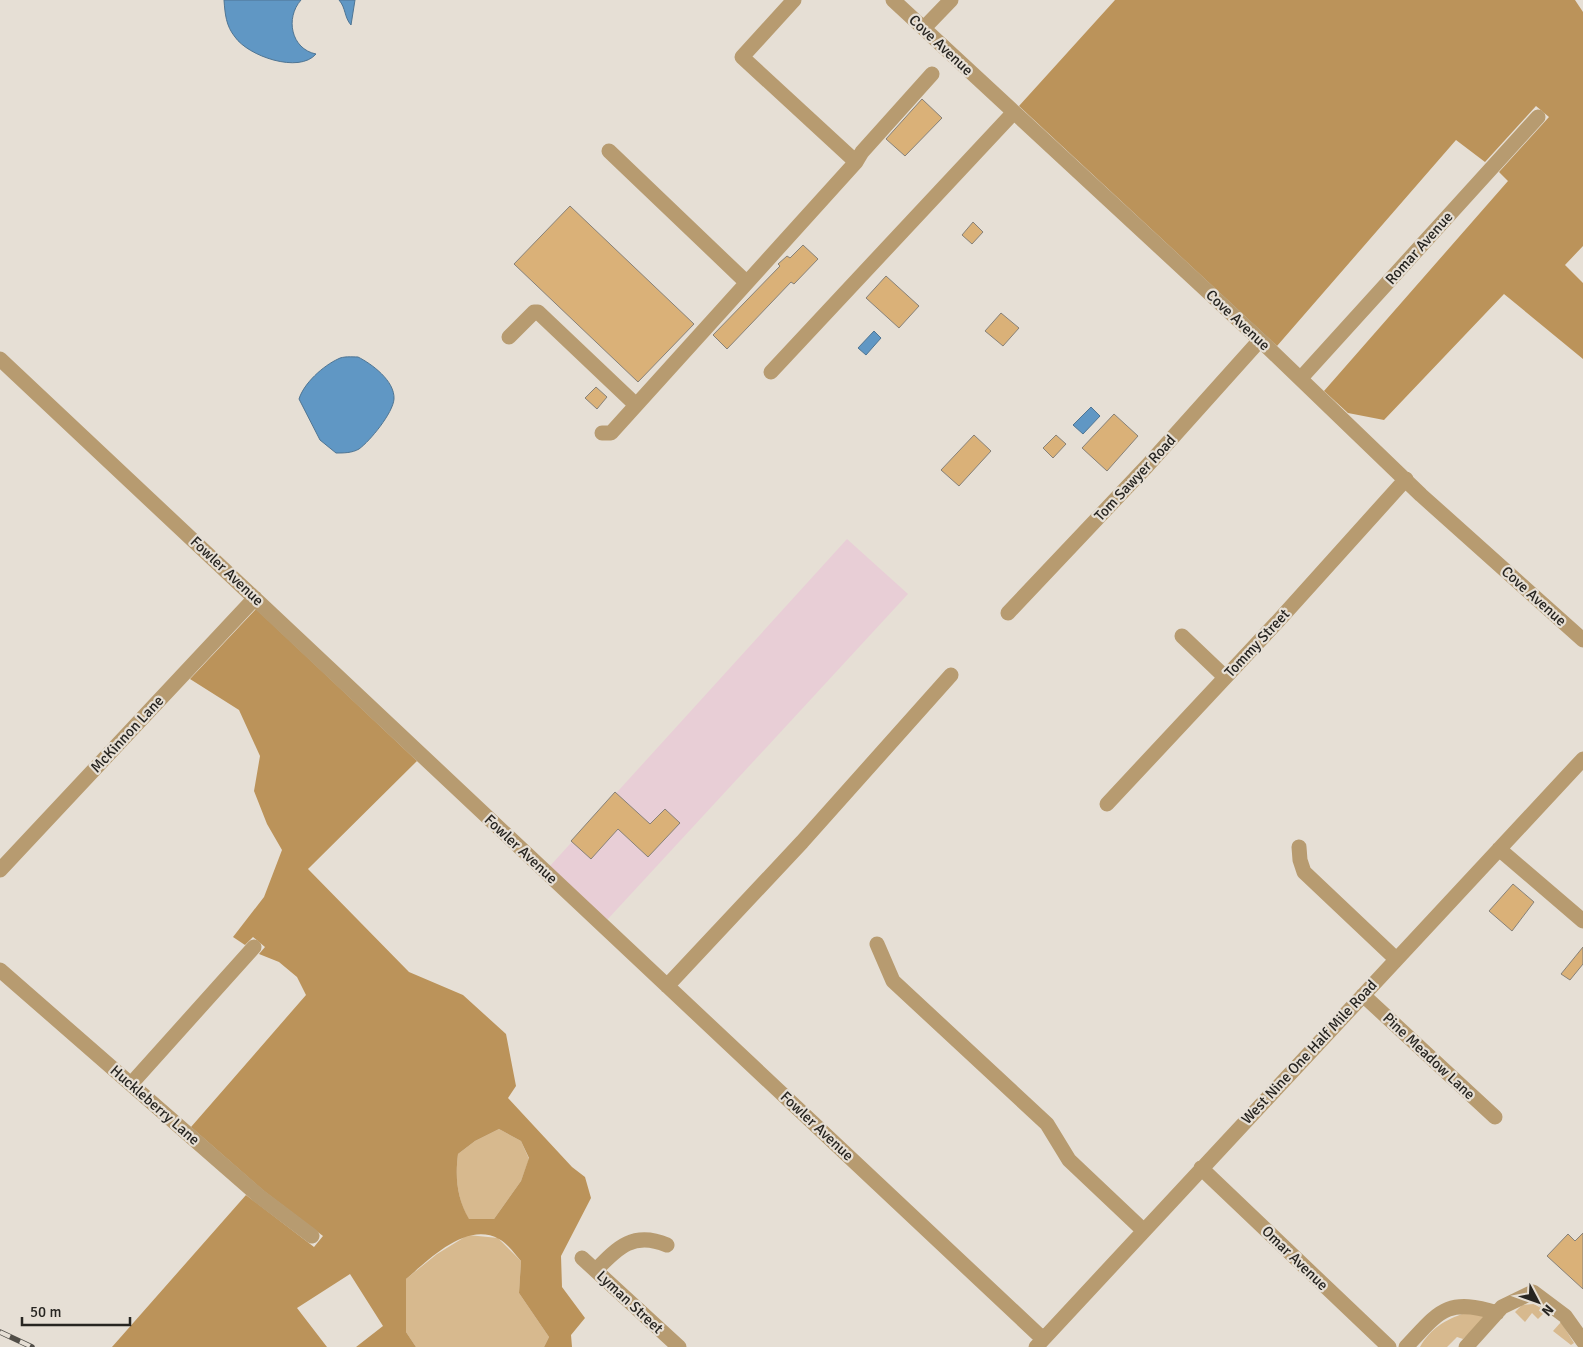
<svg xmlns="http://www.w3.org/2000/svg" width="1583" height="1347" font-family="Signika,sans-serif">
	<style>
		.commercial { fill: #e8ced6 }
		.green { fill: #d7b98e }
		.forest { fill: #bb935a; fill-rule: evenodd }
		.water { fill: #6097c4; stroke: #4f7593 }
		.building { fill: #dab178; stroke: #878178 }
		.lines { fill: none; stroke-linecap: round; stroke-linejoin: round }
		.minor { stroke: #b79b70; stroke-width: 15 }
		.rail-casing { stroke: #514e48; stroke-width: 5.5 }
		.rail { stroke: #e6dfd5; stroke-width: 4; stroke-dasharray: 11; stroke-linecap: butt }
		.labels { text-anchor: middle; stroke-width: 4.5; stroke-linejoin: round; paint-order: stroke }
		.street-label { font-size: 15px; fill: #272521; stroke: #e6dfd5 }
	</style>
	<rect width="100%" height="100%" fill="#e6dfd5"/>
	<!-- commercial -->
	<path class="commercial" d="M847,539L908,594L607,920L550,866Z"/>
	<!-- green -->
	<path class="green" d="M499,1129L521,1141L529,1159L521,1181L494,1219L469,1220C457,1198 455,1178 458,1154L475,1141Z
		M468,1235L498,1238L521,1261L519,1293L549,1337L544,1347H416L406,1332V1279L437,1254Z
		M1534,1304L1546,1311L1538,1319L1532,1313L1525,1322L1515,1312L1522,1305Z
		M1465,1313L1488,1316L1463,1339L1457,1337L1447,1347H1420C1431,1328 1445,1320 1465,1313Z
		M1561,1322L1574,1343L1571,1345L1553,1331Z"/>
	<!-- forest -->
	<path class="forest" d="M1115,0H1575L1583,12V246L1565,265L1583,283V359L1504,294L1384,420L1348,413L1324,391L1508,181L1499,172L1549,117L1536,106L1485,162L1456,140L1277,346L1019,106Z
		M256,609L417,761L308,869L409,972L463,995L506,1034L516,1086L508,1098L572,1167L585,1177L591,1198L561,1256L562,1287L585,1318L571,1335L572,1347H544L549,1337L519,1293L521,1261C515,1254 508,1244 499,1239C466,1221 429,1260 406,1279V1332L416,1347H356L383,1326L350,1274L297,1308L327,1347H112L246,1195L314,1247L323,1236L264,1191L191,1127L306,995L297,977L279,962L259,954L265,947L253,937L245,945L233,937L264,897L282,850L267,824L254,791L260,756L239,710L190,679ZM499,1129L521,1141L529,1158L521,1181L494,1219H469C457,1198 455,1178 458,1154L475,1141Z"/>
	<!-- water -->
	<path class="water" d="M224,0H301C285,18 291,49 316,54C299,74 248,56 235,37C226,26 225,14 224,0Z
		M339,0H355L351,25C344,17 346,8 339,0Z
		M874,331L881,338L866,355L858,348Z
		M358,357C372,364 395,381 394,399C393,413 370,441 359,449C352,453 344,453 336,453L320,440L299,399C304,383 323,366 338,359C343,356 352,357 358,357Z
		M1091,407L1100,416L1083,434L1073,425Z"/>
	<!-- building -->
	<path class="building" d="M922,99L942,118L905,156L886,139Z
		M570,206L694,324L638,382L514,264Z
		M973,222L983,232L972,244L962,235Z
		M803,245L818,259L794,284L791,282L727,349L713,335L780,266L778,264L787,256L790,258Z
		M886,276L919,306L899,328L866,298Z
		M1001,313L1019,328L1003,346L985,331Z
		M596,387L607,397L597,409L585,398Z
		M1114,414L1138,436L1107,471L1082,448Z
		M974,435L991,451L959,486L941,470Z
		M1056,435L1066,444L1053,458L1043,448Z
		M615,792L650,824L665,809L680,823L648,857L618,829L591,859L571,841Z
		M1513,884L1534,902L1512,931L1489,911Z
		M1583,947V964L1570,980L1561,974Z
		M1583,1233V1289L1547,1256L1568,1234L1575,1241Z"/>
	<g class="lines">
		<!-- minor -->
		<path class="minor" d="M794,0L742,57L856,162L862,152L932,74
			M893,0L1260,340L1421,495L1583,640
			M924,28L951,0
			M609,151L745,281
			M509,337L534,312H538L636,405
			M0,359L1043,1339
			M771,372L1014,112
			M1301,378L1538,117
			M602,433H611L856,162
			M1008,613L1147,466L1260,340
			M1182,636L1225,677
			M1107,804L1279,620L1406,479
			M1299,847L1300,860L1304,872L1396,959
			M1499,849L1583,921
			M0,870L255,598
			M877,944L893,981L1047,1124L1069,1160L1143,1230
			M0,970L259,1196L312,1236
			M667,986L802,842L951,675
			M1363,995L1495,1117
			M131,1084L254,947
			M1201,1168L1389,1347
			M582,1258L679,1347
			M596,1270C618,1247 634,1231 667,1245
			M1036,1347L1583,759
			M1406,1347C1439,1312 1446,1297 1497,1313
			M1466,1347L1502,1307L1533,1292L1565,1316L1583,1341"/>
		<!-- rail casing -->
		<g class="rail-casing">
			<path id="rail" d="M0,1332L32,1347"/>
		</g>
		<!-- rail -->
		<use href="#rail" class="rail"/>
	</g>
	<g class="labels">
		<!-- street labels -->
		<g class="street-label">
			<text transform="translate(941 45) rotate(43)" y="5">Cove Avenue</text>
			<text transform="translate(1419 248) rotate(-48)" y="5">Romar Avenue</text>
			<text transform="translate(1238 320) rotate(43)" y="5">Cove Avenue</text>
			<text transform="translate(1135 478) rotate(-47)" y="5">Tom Sawyer Road</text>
			<text transform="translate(227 571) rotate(43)" y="5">Fowler Avenue</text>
			<text transform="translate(1534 596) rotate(42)" y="5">Cove Avenue</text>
			<text transform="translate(1257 643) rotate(-47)" y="5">Tommy Street</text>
			<text transform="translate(127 734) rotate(-47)" y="5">McKinnon Lane</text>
			<text transform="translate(521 849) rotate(43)" y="5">Fowler Avenue</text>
			<text transform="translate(1309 1052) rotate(-47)" y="5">West Nine One Half Mile Road</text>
			<text transform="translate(1429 1056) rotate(43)" y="5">Pine Meadow Lane</text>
			<text transform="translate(155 1105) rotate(41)" y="5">Huckleberry Lane</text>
			<text transform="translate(817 1126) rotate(43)" y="5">Fowler Avenue</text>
			<text transform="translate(1295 1258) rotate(44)" y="5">Omar Avenue</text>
			<text transform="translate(630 1302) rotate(43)" y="5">Lyman Street</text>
		</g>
	</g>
	<!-- north arrow -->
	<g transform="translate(1538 1302) rotate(131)" stroke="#e6dfd5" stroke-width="4" paint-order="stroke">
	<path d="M0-4L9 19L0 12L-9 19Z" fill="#272521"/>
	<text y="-8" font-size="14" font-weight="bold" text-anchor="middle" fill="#272521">N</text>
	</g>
	<!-- scale -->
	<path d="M22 1317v8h108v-8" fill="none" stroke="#272521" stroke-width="2.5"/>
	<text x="30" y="1317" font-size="15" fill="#272521" stroke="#e6dfd5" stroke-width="4" paint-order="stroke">50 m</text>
</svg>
